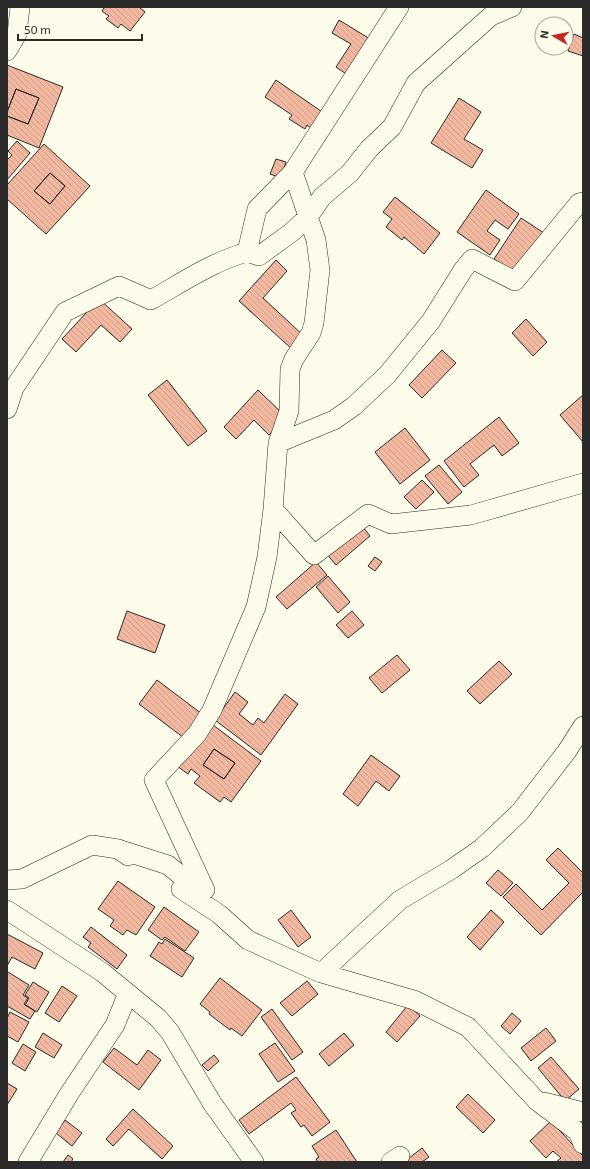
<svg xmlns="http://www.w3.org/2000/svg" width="590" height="1169" font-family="'Exo 2',sans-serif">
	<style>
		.building { fill: url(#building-back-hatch); stroke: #2b2b2b; fill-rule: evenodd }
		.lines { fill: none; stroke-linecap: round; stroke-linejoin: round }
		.minor-casing { stroke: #2b2b2b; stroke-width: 20 }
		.minor { stroke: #fdfbea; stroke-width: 19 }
	</style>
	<defs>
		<pattern id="building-back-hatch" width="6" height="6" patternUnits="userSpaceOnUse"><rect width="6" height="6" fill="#f2b8a0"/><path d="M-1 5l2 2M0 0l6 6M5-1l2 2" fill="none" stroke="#d09e8a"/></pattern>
	</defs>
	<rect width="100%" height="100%" fill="#fdfbea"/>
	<!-- building -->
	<path class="building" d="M102,7H139L145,12L130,31L121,24L118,28L106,19L109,16L102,11L104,8Z
		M339,20L375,42L352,78L336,67L351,44L332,33Z
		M574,34L583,38V56L568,51Z
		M7,65L63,87L39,148L7,135V116L28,124L39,98L16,89L7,112Z
		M276,80L328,116L317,132L307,125L305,129L289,119L292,115L265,97Z
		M16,89L39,98L28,124L7,116V112Z
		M459,98L481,112L464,139L483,150L472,168L431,143Z
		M17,141L30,153L7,180V160L12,155L8,151Z
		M44,144L90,186L46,234L7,199V185ZM50,173L65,186L50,204L34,191Z
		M276,159L286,162L281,178L270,174Z
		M50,173L65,186L50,204L34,191Z
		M486,190L519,214L508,229L495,220L487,231L500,240L490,255L457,232Z
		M395,197L440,233L424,254L404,237L402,240L386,227L392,219L383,212Z
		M521,218L544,233L517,274L494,259Z
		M276,260L287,271L263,298L305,337L293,350L239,301Z
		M99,299L132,329L120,342L101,325L76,352L62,339Z
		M526,319L547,342L533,356L512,333Z
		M442,350L456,363L422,398L409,385Z
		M167,380L207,431L188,446L148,395Z
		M258,390L286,417L269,435L254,420L236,439L224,427Z
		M583,395V442L560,415Z
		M499,417L519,443L502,456L494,445L470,464L479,475L464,487L444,461Z
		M405,428L430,460L400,484L375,452Z
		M439,465L462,492L448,504L425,476Z
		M422,480L434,492L416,509L404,497Z
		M359,522L370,536L336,565L325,552Z
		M375,557L382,562L375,571L368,566Z
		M316,562L327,575L287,609L276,597Z
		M328,576L350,602L338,613L316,587Z
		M127,611L165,625L155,653L117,639Z
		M352,611L364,625L348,638L336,625Z
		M397,655L410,670L382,693L369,678Z
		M499,661L512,674L480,704L467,691Z
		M157,680L206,717L188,741L139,704Z
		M235,692L248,702L239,714L253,725L258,718L264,723L285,694L298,704L261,755L215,720Z
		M209,722L261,761L231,802L224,797L220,802L194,783L200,776L191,769L188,774L177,766ZM214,749L235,763L224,779L203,765Z
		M214,749L235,763L224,779L203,765Z
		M371,755L400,776L389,791L376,781L358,806L343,794Z
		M558,848L583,873V892L541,935L503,897L516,884L542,910L569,883L546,860Z
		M498,870L513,883L501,896L486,883Z
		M118,881L155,907L136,935L127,930L123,935L110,926L114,920L98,909Z
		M164,907L199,932L185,951L165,937L162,940L148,930Z
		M291,910L311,937L298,947L278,920Z
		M491,910L504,922L480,950L467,937Z
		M91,927L127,955L117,969L88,947L91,943L83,937Z
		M7,934L43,953L35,969L12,957L7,966Z
		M165,939L194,958L182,977L150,956L159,942L162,944Z
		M8,972L29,985L23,995L28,998L24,1004L35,1011L30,1019L7,1006V974Z
		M220,978L262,1010L242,1036L231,1028L230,1030L209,1014L210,1012L200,1004Z
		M307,981L318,994L292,1016L280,1003Z
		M33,982L49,992L37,1012L25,1005L29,998L25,995Z
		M62,986L77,996L59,1022L45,1013Z
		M408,1005L420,1016L397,1042L386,1032Z
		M272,1009L303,1052L292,1060L261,1017Z
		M10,1012L29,1022L18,1042L7,1036V1018Z
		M512,1013L521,1021L510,1034L501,1026Z
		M546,1028L556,1041L531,1061L521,1048Z
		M43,1033L62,1045L54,1058L35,1047Z
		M344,1033L354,1045L329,1066L319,1054Z
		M275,1043L295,1071L278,1082L259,1054Z
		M23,1044L36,1052L25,1071L12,1063Z
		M114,1048L137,1065L148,1050L161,1060L139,1090L103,1062Z
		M214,1055L219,1061L208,1071L202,1065Z
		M551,1057L579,1089L565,1101L538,1068Z
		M296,1077L330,1122L312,1136L304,1125L301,1127L291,1113L296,1110L291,1103L249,1134L239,1120Z
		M7,1083L17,1089L7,1105Z
		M468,1094L495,1120L483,1133L456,1107Z
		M133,1109L173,1146L162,1159L129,1129L113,1146L106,1139Z
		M65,1120L82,1133L72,1146L56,1133Z
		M551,1121L583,1156V1162H556L561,1158L553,1151L546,1158L530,1141Z
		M336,1130L357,1162H318L316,1159L319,1157L312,1146Z
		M422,1148L429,1157L422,1162H404Z
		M68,1155L73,1159L71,1162H63Z"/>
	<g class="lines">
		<!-- minor casing -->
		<g class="minor-casing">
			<path id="minor" d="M7,51L17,34L20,7
				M247,252L259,256L292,232L308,217L322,197L350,173L369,149L392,127L416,83L491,16L512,7
				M7,409L14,388L65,312L119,286L151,300C181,283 212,262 247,252L257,209L293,172
				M278,443L334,420L354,406L387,375L431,321L463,270L472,259L515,281L579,203L583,202
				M273,509L314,555L368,514L391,524L471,515L583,483
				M118,849L168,865L185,879L205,890L154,780L197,734L212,710L256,607L267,557L273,509L278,443L289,411L290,369L294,359L311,333L314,323L320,270L316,240L293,172L399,7
				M7,880L22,879L92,845L118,849L128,856
				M181,889L219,914L248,940L321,973L414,1000L468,1027L537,1101L578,1132L583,1144
				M7,910L102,972L158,1018L170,1032L212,1103L254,1162
				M321,973L400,900L452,869L482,848L520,812L567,751L583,726
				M544,1102L583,1112
				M28,1162L69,1094L115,1025L128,993
				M391,1162L400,1156"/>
		</g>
		<!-- minor -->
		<use href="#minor" class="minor"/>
	</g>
	<!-- border -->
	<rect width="590" height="1169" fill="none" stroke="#2b2b2b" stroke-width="16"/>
	<!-- north arrow -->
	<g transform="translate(554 36) rotate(279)"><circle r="19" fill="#fdfbea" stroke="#a9a89e"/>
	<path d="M0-3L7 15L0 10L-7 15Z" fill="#c62828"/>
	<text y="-6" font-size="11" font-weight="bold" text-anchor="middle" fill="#2b2b2b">N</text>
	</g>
	<!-- scale -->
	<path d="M18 34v6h124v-6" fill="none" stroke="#2b2b2b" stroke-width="2"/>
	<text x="24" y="34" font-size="12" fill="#2b2b2b" stroke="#fdfbea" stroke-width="3" paint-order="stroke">50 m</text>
</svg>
